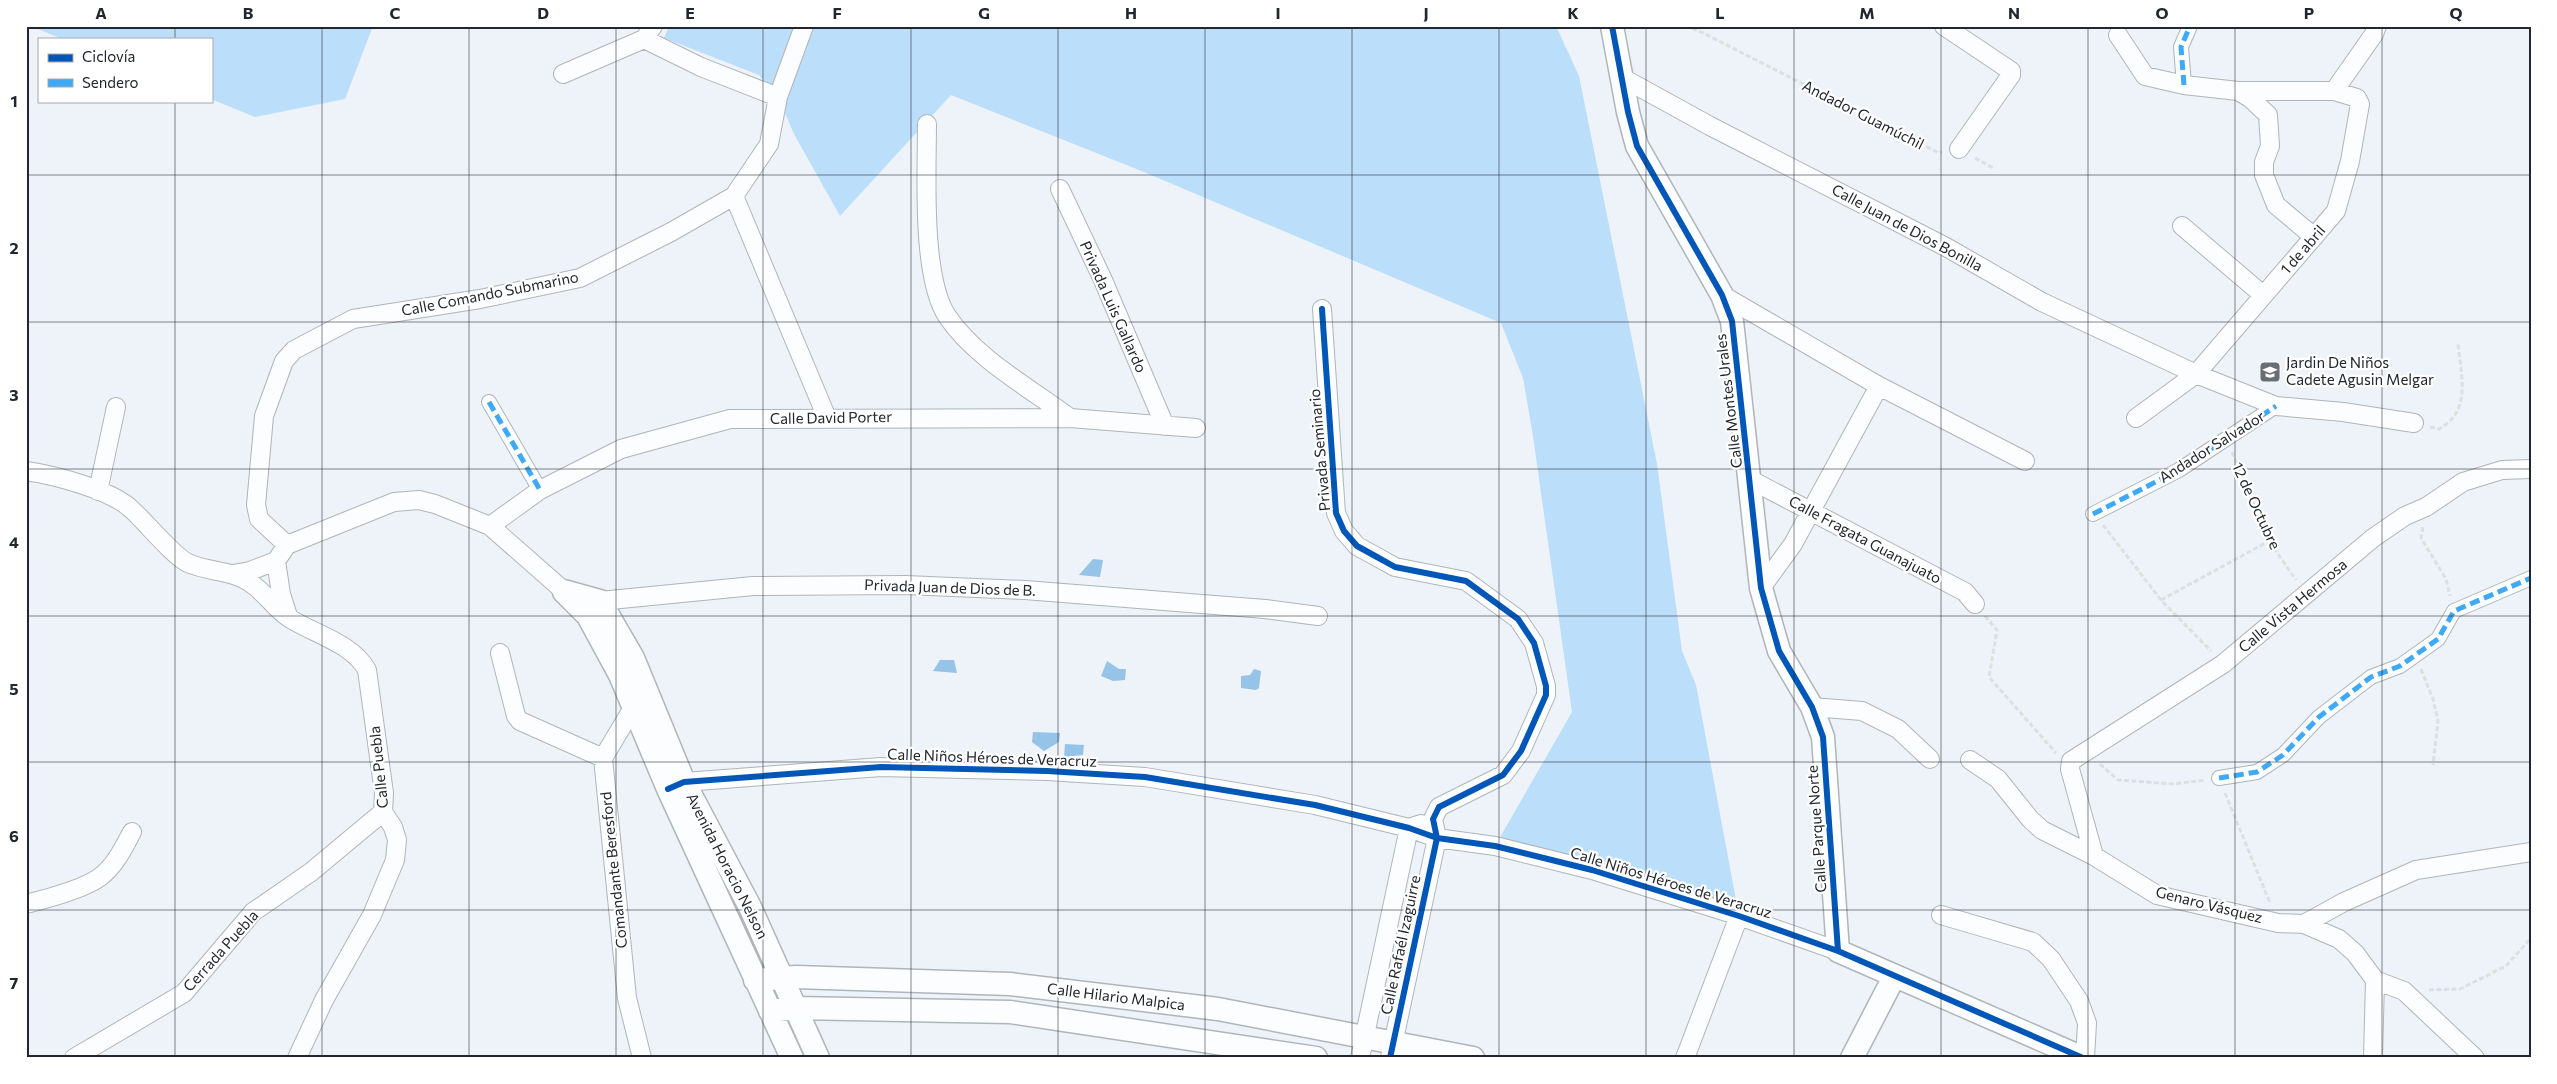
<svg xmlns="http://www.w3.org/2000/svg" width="2557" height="1084" font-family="Commissioner,sans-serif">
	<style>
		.green { fill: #bbdefa }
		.water { fill: #96c3e8 }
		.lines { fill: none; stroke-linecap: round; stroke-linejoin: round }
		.pedestrian-casing { stroke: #afb5ba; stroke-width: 16 }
		.minor-casing { stroke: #afb5ba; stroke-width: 20 }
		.tertiary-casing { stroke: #afb5ba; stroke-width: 25 }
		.path { stroke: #dddfe0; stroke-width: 3; stroke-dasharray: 5 2.5; stroke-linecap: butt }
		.pedestrian { stroke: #fcfdfe; stroke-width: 14 }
		.minor { stroke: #fcfdfe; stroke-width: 18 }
		.tertiary { stroke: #fcfdfe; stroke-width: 22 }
		.quiet { stroke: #3fa9f5; stroke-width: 5; stroke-dasharray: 10 5; stroke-linecap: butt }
		.cycleway-casing { stroke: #fff; stroke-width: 9 }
		.cycleway { stroke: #0057b8; stroke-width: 6 }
		.grid { fill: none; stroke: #21272d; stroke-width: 1; stroke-opacity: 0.55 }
		.labels { text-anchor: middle; stroke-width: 4.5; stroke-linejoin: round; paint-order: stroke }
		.street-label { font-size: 15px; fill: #21272d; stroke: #fff }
		.poi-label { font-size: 15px; fill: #21272d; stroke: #fff; text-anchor: start }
		.neatline { fill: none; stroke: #21272d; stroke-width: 2 }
		.grid-label { font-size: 16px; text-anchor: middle; font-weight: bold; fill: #21272d }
	</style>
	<rect width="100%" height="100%" fill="#edf3f8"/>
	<!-- green -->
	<path class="green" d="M31,26H373L345,99L255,117L211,99V39H62Z
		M669,26H1556L1579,76L1657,464L1682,651L1696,685L1739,916L1495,846L1572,712L1533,436L1523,378L1501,323L1144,172L951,95L840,216L794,134L778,97L759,75L664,38Z"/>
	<!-- water -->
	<path class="water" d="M1093,559L1103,560L1100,577L1079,575Z
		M940,660H954L957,673L933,671Z
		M1107,661L1119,669H1126L1125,680L1113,681L1101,676Z
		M1254,669L1261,671L1259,688L1256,690L1241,688V676L1250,675Z
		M1033,732L1060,733L1059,742L1044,751L1032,742Z
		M1065,744L1084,745L1083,755L1064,757Z"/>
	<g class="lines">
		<!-- pedestrian casing -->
		<g class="pedestrian-casing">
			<path id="pedestrian" d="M2184,85L2181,47L2190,26
				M489,402L540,490
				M2093,514L2179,470L2276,406
				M2219,778L2257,772L2283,755L2319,717L2371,677L2400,666L2438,639L2454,611L2531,578"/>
		</g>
		<!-- minor casing -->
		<g class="minor-casing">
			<path id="minor" d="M1944,26L2011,71V75L1959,149
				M2118,35L2145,76L2184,85L2238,91H2334L2357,98L2360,104L2350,161L2336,211L2196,374L2136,418
				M644,39L701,67L778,97
				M563,74L644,39L653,26
				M1621,77L1710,126L1946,247L2042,302L2196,374L2276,406L2343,412L2414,423
				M2238,91L2250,98L2268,115L2270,146L2264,162V175L2276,205L2314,237
				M2334,91L2374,34L2377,26
				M927,124C927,172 921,276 947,316C974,357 1031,389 1070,418
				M1060,189L1103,280L1165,426
				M734,196L827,418
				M2182,226L2263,295
				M1722,295L1879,386L2025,461
				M1322,309L1336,513L1344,531L1357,546L1377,557L1395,567L1466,581L1518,619L1534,643L1546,686V695L1521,751L1503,775L1439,807L1433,819L1437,838L1390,1058
				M26,471C54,475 108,489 130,508C144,520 173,556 188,563C208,572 231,570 249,582C264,591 274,608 289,618C314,634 352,643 367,670L384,793L383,812L393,827L397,840L395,860L372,915L324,1000L297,1058
				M1751,480L1965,592L1975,604
				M98,491L116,407
				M490,526L540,490L621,449L730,419L1070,418L1196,428
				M287,545L259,519L256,505L264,416L284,361L294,350L353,319L480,299L580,278L671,232L734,196L769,144L778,97L804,26
				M276,561L281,594L288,616
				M233,574L250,571L276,561L287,545L394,502L419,500L435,504L490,526L564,591
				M1761,588L1793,544L1879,386
				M593,610L600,601L753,586L905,585L1025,590L1265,609L1318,616
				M500,653L516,716L520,721L603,758
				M1812,707L1862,711L1898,729L1930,759
				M1970,760L1998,779L2030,819L2042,830L2094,856L2157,895L2278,923L2304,924L2339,939L2355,953L2375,980
				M673,786L684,782L881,767L1047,771L1145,777L1315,805L1409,828L1437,838L1495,846L1592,870L1739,916L1838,951
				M2094,856L2070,769L2071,761L2223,664L2373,538L2405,516L2426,507L2463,482L2502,470L2531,469
				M26,904C46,899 84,889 100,877C115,866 124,847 132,832
				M1941,915L2033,942L2051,959L2079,1001L2087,1023L2085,1058
				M2304,924L2344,902L2416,870L2531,852
				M2375,980L2404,991L2475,1058
				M74,1058L184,993L253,912L311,872L383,812
				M642,1058L627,998L603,758L633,708L642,702
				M1360,1058L1409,828L1421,824
				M1685,1058L1739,916
				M2373,1058L2375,980"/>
		</g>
		<!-- tertiary casing -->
		<g class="tertiary-casing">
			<path id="tertiary" d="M1612,26L1628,112L1637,146L1722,295L1732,321L1761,588L1779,651L1812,707L1823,737L1838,951L2083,1058
				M564,591L600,601L633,658L684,782L750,907L818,1058
				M564,592L588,616L620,675L668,789L792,1058
				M755,980L796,977L1010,984L1218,1009L1473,1058
				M770,1011L796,1008L1010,1012L1316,1058
				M1852,1058L1894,977"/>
		</g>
		<!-- path -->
		<path class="path" d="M1685,26L1701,32L1939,153L1942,152
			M1975,158L1995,169
			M2430,427L2439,429C2472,411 2461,376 2458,344
			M2232,452L2269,541L2296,580
			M2103,525L2161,600L2211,651
			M2423,527L2421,538L2446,579L2450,596
			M2161,600L2269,541
			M1985,616L1997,630L1989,677L2056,753
			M2421,669L2433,699L2438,721L2433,765
			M2100,764L2118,780L2174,784L2205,780
			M2225,793L2270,903
			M2429,990L2460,989L2506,966L2531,938"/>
		<!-- pedestrian -->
		<use href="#pedestrian" class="pedestrian"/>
		<!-- minor -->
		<use href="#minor" class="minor"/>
		<!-- tertiary -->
		<use href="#tertiary" class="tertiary"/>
		<!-- quiet -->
		<path class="quiet" d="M2184,85L2181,47L2190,26
			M489,402L540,490
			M2093,514L2179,470L2276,406
			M2219,778L2257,772L2283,755L2319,717L2371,677L2400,666L2438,639L2454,611L2531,578"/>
		<!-- cycleway casing -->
		<g class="cycleway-casing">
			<path id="cycleway" d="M1612,26L1628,112L1637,146L1722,295L1732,321L1761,588L1779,651L1812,707L1823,737L1838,951
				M1322,309L1336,513L1344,531L1357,546L1377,557L1395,567L1466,581L1518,619L1534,643L1546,686V695L1521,751L1503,775L1439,807L1433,819L1437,838L1390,1058
				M668,789L684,782L881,767L1047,771L1145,777L1315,805L1409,828L1437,838L1495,846L1592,870L1739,916L1838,951L2083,1058"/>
		</g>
		<!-- cycleway -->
		<use href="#cycleway" class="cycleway"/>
	</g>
	<!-- grid -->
	<path class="grid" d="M175,26V39M322,26V1058M469,26V1058M616,26V1058M763,26V1058M911,26V1058M1058,26V1058M1205,26V1058M1352,26V1058M1499,26V1058M1646,26V1058M1794,26V1058M1941,26V1058M2088,26V1058M2235,26V1058M2382,26V1058M175,101V1058M26,175H2531M26,322H2531M26,469H2531M26,616H2531M26,762H2531M26,910H2531"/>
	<!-- icons -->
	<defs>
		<g id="school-square" transform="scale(1.125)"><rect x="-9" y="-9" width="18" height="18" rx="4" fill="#686e74" stroke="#fff"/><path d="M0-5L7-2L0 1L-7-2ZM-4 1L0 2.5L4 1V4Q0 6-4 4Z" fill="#fff"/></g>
	</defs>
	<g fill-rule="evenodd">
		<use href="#school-square" x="2270" y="372"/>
	</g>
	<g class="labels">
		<!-- street labels -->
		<g class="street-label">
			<text transform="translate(1863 115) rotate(27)" y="5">Andador Guamúchil</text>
			<text transform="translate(1907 228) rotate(28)" y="5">Calle Juan de Dios Bonilla</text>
			<text transform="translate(2303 250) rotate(-49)" y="5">1 de abril</text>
			<text transform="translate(490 294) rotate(-11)" y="5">Calle Comando Submarino</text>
			<text transform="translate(1113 307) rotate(66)" y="5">Privada Luis Gallardo</text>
			<text transform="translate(1729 401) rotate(-97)" y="5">Calle Montes Urales</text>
			<text transform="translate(831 418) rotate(-1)" y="5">Calle David Porter</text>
			<text transform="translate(2212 447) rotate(-32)" y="5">Andador Salvador</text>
			<text transform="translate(1320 450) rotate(-95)" y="5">Privada Seminario</text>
			<text transform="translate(2256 506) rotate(65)" y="5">12 de Octubre</text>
			<text transform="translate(1865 540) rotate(28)" y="5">Calle Fragata Guanajuato</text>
			<text transform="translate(950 588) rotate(2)" y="5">Privada Juan de Dios de B.</text>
			<text transform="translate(2293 606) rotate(-40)" y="5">Calle Vista Hermosa</text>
			<text transform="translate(992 758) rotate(2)" y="5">Calle Niños Héroes de Veracruz</text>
			<text transform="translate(379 767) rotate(-96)" y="5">Calle Puebla</text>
			<text transform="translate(1817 829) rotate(-94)" y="5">Calle Parque Norte</text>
			<text transform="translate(727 866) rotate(63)" y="5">Avenida Horacio Nelson</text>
			<text transform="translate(614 870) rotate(-96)" y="5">Comandante Beresford</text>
			<text transform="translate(1671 883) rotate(17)" y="5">Calle Niños Héroes de Veracruz</text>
			<text transform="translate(2209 905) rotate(14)" y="5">Genaro Vásquez</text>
			<text transform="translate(1401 945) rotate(-78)" y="5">Calle Rafaél Izaguirre</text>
			<text transform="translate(221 951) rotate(-48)" y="5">Cerrada Puebla</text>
			<text transform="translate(1116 997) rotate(7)" y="5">Calle Hilario Malpica</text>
		</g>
		<!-- poi labels -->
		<g class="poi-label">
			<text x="2286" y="368">Jardin De Niños<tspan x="2286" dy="17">Cadete Agusin Melgar</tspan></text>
		</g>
	</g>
	<!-- border -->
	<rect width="2557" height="1084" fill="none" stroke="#ffffff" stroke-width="55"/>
	<!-- legend -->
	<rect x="38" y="38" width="175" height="65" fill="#ffffff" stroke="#a6a9ab"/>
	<rect x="48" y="54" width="25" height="8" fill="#0057b8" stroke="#a6a9ab"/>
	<text x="82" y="62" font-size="15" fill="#21272d">Ciclovía</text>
	<rect x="48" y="79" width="25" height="8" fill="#3fa9f5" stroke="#a6a9ab"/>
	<text x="82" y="88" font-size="15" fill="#21272d">Sendero</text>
	<rect x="28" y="28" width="2502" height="1028" class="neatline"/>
	<g class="grid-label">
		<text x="101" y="19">A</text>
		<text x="248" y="19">B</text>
		<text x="395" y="19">C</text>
		<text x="543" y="19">D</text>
		<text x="690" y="19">E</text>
		<text x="837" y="19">F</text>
		<text x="984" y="19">G</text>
		<text x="1131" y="19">H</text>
		<text x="1278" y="19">I</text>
		<text x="1426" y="19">J</text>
		<text x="1573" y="19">K</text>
		<text x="1720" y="19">L</text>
		<text x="1867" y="19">M</text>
		<text x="2014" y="19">N</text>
		<text x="2162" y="19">O</text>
		<text x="2309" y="19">P</text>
		<text x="2456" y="19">Q</text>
		<text x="14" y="107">1</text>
		<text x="14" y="254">2</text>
		<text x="14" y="401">3</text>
		<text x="14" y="548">4</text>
		<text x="14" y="695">5</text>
		<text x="14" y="842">6</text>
		<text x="14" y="989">7</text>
	</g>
</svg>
